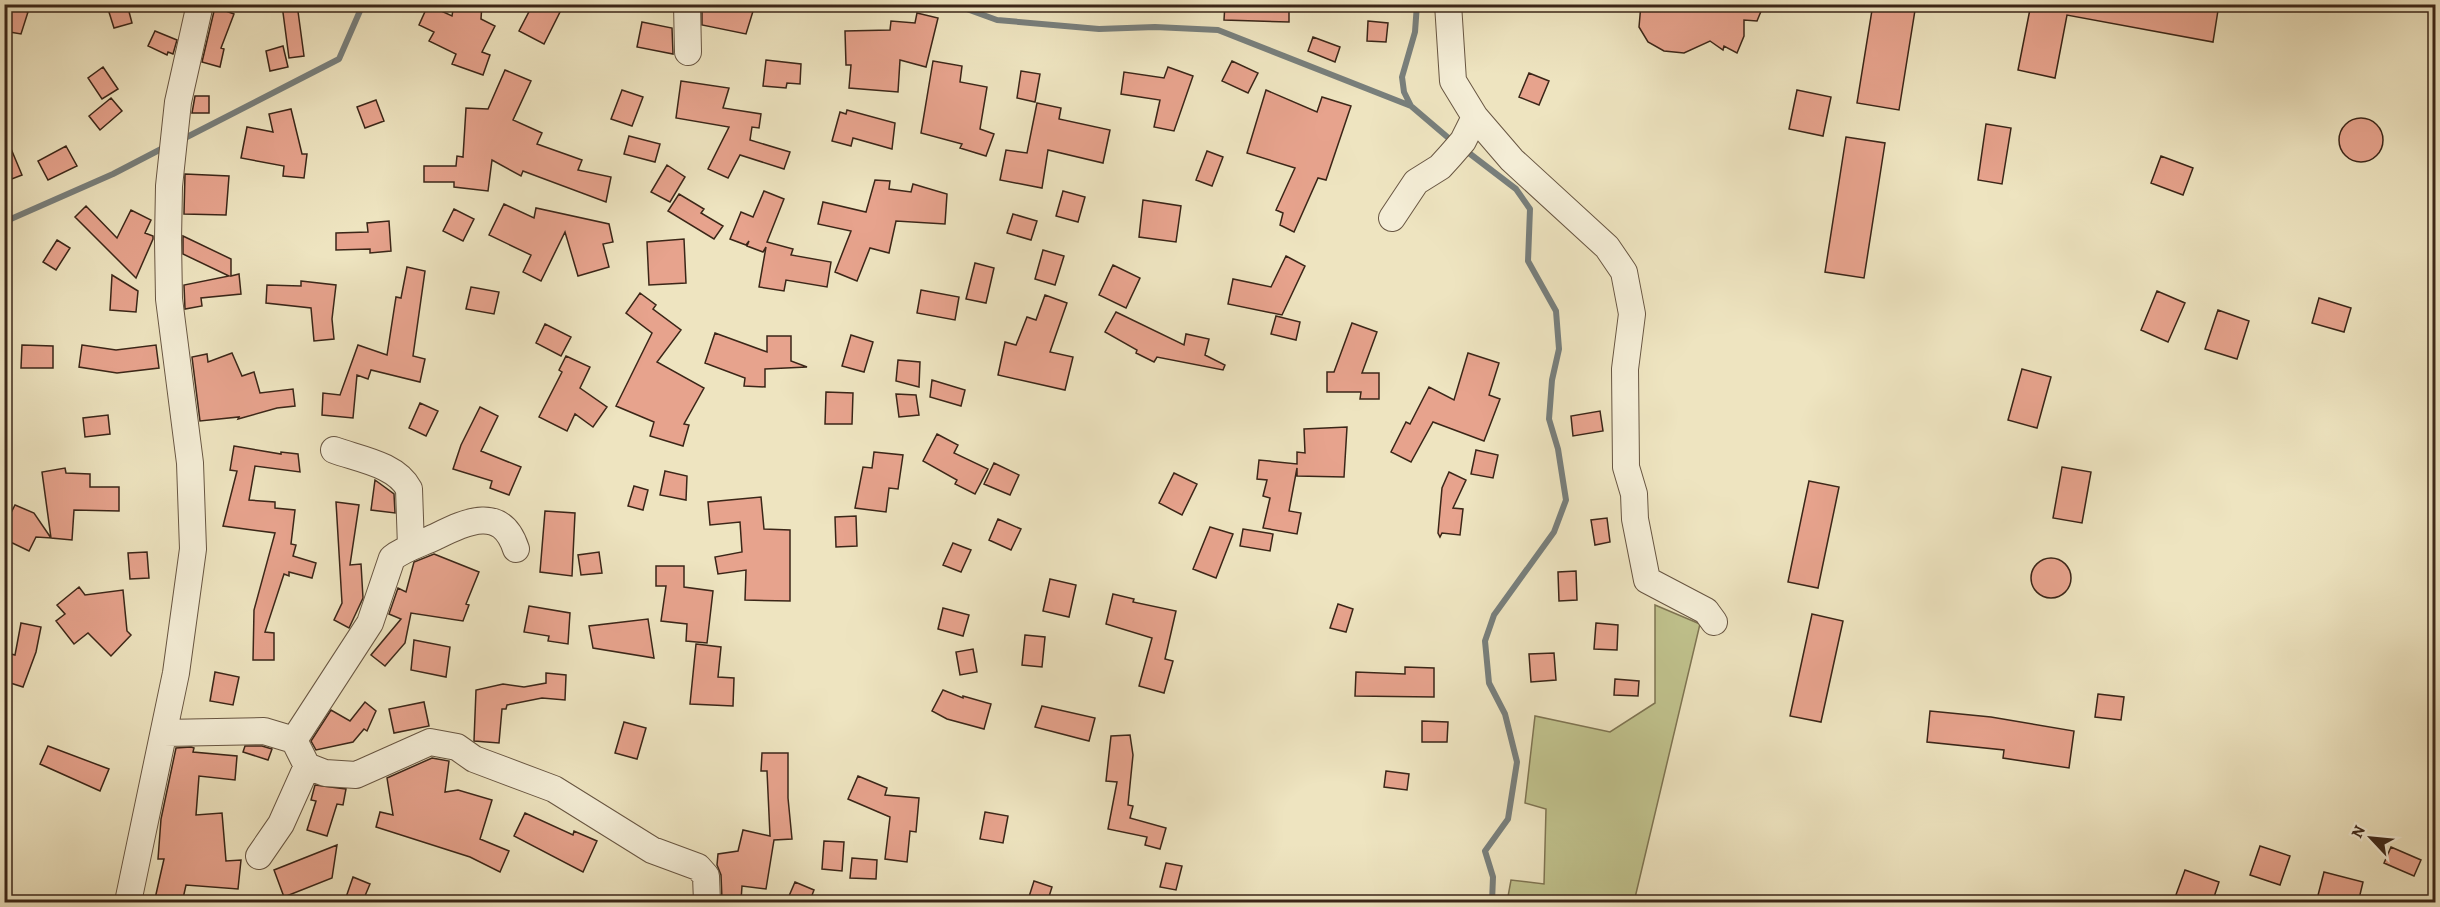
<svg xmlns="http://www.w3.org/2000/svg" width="2440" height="907" font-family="Alegreya,serif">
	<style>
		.green { fill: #c0c28d; stroke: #7e7452; stroke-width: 1.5 }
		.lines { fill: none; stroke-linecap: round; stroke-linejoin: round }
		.stream { stroke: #787f7c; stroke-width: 6 }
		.building { fill: #e7a38d; stroke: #3b2618; stroke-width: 1.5 }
		.minor-casing { stroke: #685642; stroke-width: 28 }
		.minor { stroke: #f4edd6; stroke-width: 26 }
	</style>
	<rect width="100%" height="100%" fill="#eee4c0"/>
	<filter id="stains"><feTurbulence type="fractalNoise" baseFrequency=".00333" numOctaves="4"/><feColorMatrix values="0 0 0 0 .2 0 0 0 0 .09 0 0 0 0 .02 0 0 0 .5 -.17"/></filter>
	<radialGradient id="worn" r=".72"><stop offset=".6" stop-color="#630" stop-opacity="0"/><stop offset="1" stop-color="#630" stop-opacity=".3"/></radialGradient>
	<!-- green -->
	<path class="green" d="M1655,605L1700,624L1634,902H1507L1511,880L1544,884L1546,809L1525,803L1535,716L1610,732L1655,703Z"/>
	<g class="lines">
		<!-- stream -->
		<path class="stream" d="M953,4L997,20L1099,29L1155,27L1218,30L1411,106
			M1417,4L1415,32L1402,77L1404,92L1411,106L1452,141
			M185,138L339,59L363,4
			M1465,150L1516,189L1530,209L1528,261L1556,311L1559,349L1552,380L1549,419L1558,449L1566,500L1554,532L1494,615L1485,641L1489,683L1505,714L1517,762L1508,819L1485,851L1493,877L1492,902
			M4,222L113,174L165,147"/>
	</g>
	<!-- building -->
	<path class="building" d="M127,4L132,23L114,28L108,9Z
		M297,4L304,56L289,58L282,5Z
		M454,4H482L481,19L495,26L482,52L490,55L483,75L452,64L456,54L429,41L434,32L419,25L428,5L452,16Z
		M533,4H545L560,12L544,44L519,31Z
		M702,4H732V7L754,8L746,34L702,25Z
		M1225,4H1289V22L1224,20Z
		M1641,4H1764L1757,21L1744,20V36L1737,53L1724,46L1723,50L1710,41L1684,53L1664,51L1648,42L1639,27Z
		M1873,4H1916L1899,110L1857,103Z
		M2031,4H2219L2213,42L2067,15L2055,78L2018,70Z
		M4,5L28,12L21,34L4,31Z
		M215,7L234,14L221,48L224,49L220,67L202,62Z
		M917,13L938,18L926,67L900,60L898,92L849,88L851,65H846L845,31L890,30L891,21L915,23Z
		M1368,21L1388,23L1386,42L1367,41Z
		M642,22L672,28L673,54L637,47Z
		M155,31L177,40L173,54L168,52L167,55L148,46Z
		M1313,37L1340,47L1335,62L1308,51Z
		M283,46L288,67L270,71L266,51Z
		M766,60L801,64L800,84L787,83L786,88L763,86Z
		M933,61L962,66L960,82L987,87L980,129L994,134L986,156L960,148L962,144L921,133Z
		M1232,61L1258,73L1248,93L1222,81Z
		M103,67L118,89L102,99L88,78Z
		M1168,67L1193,76L1174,131L1154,127L1160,100L1121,94L1124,72L1164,78Z
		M505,70L531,81L513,120L542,133L537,144L582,160L578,170L611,177L606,202L523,171L521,176L492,160L488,191L454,187V182H424V166H456L457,156L463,157L466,108L488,109Z
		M1021,71L1040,74L1035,102L1017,98Z
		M1529,73L1549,81L1539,105L1519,97Z
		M681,81L729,88L723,108L761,114L759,128L752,127L750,140L790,152L784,169L740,155L728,178L708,169L729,127L676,118Z
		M622,90L643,97L632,126L611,119Z
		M1266,90L1317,112L1322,97L1351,106L1326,180L1318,178L1294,232L1280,225L1283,213L1276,210L1295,168L1247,153Z
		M1797,90L1831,97L1823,136L1789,129Z
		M195,96H209V113H192Z
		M111,98L122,111L100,130L89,116Z
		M376,100L384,121L365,128L357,107Z
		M1037,103L1061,108L1059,119L1110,130L1103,163L1048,150L1042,188L1000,180L1006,150L1027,153Z
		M291,109L302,154H307L304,178L283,176L284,166L241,158L247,127L273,132L269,114Z
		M847,110L895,123L892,149L853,138L851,146L832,141L840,112L846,114Z
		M2339 140a22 22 0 1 1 44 0a22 22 0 1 1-44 0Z
		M1986,124L2011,128L2002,184L1978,180Z
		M4,132L22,175L4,182Z
		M629,136L660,144L655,162L624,154Z
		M1846,137L1885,143L1864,278L1825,272Z
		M66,146L77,166L48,180L38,161Z
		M1207,151L1223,157L1212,186L1196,180Z
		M2161,156L2193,168L2183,195L2151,183Z
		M667,165L685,177L670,202L651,192Z
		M185,174L229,176L226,215L184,214Z
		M875,180L890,181L889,189L911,192L913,184L947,194L945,224L896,221L889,253L870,248L857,281L835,272L851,231L818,224L823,202L866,212Z
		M764,191L784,199L767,242L793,249L791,255L831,262L827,287L786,280L784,291L759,287L766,247L763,252L747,246L749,241L746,245L730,239L741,212L753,217Z
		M1063,191L1085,197L1078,222L1056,216Z
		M679,194L704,209L701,213L723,226L714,239L668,211Z
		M1143,200L1181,206L1176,242L1139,237Z
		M504,204L534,218L536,208L609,224L613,242L603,244L609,267L578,276L565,232L541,281L523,272L531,255L489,235Z
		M86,206L117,238L131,210L151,220L145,233L153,236V239L136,278L75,217Z
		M454,209L474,219L463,241L443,231Z
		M1013,214L1037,221L1031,240L1007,233Z
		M389,221L391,251L370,253V249L336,250V233L368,232L367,223Z
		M183,236L231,259V276L239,274L241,294L201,298L202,306L185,309L184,285L229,276L183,254Z
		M684,239L686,283L649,285L647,242Z
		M57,240L70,248L56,270L43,262Z
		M1043,250L1064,256L1055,285L1035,279Z
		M1286,256L1305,266L1282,315L1228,304L1233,279L1271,287Z
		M975,263L994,268L986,303L966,299Z
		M1113,265L1140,278L1126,308L1099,295Z
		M407,267L425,271L413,356L425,359L420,382L371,370L368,379L357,375L353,418L322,415L323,393L340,395L358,345L387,355L396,297L401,298Z
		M112,275L138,291L136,312L110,310Z
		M301,281L336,285L332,319L334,339L314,341L311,308L266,303L267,285L301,286Z
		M471,287L499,292L494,314L466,309Z
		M921,290L959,297L955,320L917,313Z
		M2157,291L2185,303L2168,342L2141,330Z
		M640,293L656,305L653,309L681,330L657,362L704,388L684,424L689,425L683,446L650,436L654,422L616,406L652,333L626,313Z
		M1045,295L1067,303L1050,352L1073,357L1065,390L998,375L1005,342L1016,345L1027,317L1036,320Z
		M2319,298L2351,308L2344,332L2312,323Z
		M2218,310L2249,321L2237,359L2205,349Z
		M1116,312L1184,345L1186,334L1209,339L1205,355L1225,365L1223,370L1157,357L1154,362L1136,353L1137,350L1105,332Z
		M1276,316L1300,322L1296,340L1271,334Z
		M1352,323L1377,332L1362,373H1379V399H1360L1361,392H1327V372H1334Z
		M545,324L571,337L561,356L536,343Z
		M715,333L767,352V336H791V361L807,367L765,369V387L744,386L745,378L705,363Z
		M851,335L873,342L864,372L842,366Z
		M22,345L53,346V368H21Z
		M82,345L116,350L156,345L159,368L117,373L79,367Z
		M232,353L242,376L254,372L260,393L293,389L295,406L277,408L238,419L239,417L200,421L192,357L207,354L208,362Z
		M1468,353L1499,363L1489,395L1500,399L1484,441L1433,422L1411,462L1391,452L1406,422L1410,424L1429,387L1454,400Z
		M566,356L590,367L580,388L607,407L593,427L575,414L567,431L539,417L562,372L559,370Z
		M898,360L920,362L919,387L896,381Z
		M2022,369L2051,377L2037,428L2008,420Z
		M932,380L965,390L961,406L930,397Z
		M826,392L853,393L852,424H825Z
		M896,394L916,395L919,415L899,417Z
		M420,403L438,411L426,436L409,428Z
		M480,407L498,416L481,451L521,467L509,495L490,488L492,481L453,469L461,445Z
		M1600,411L1603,431L1573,436L1571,416Z
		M108,415L110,434L85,437L83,418Z
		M1347,427L1344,477L1297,476V468L1289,511L1301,513L1297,534L1263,528L1270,498L1263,496L1267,480L1257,479L1259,460L1297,464V452L1305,453L1304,429Z
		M937,434L958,445L954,453L988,469L975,494L955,484L957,480L923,461Z
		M234,446L281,454V452L298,454L300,472L255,466L249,500L275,502V508L295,510L291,544L296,545L293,556L316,563L312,578L289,572V576L284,574L265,632L274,633V660H253L254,610L275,533L223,526L237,471L230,470Z
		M1476,450L1498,455L1493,478L1471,474Z
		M874,452L903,455L898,489L889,488L886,512L855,508L863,467L872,468Z
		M994,463L1019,475L1010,495L984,484Z
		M2062,467L2091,472L2082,523L2053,518Z
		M65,468L66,473L90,474V487H119V511L74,510L72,540L51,538L42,472Z
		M665,471L687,476L686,500L660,495Z
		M1449,472L1466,480L1453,508L1463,509L1460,535L1442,533L1440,537L1438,533L1442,488Z
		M1174,473L1197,484L1182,515L1159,503Z
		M375,480L394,494L395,513L371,510Z
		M1809,481L1839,487L1818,588L1788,582Z
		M634,486L648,490L643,510L628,506Z
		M761,497L764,529L790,530V601L745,600L746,570L718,574L715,557L742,552L740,522L710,525L708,502Z
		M336,502L359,505L350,565L361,564L363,598L349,628L334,620L342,603Z
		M15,505L34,513L51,538L36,537L29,551L4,539V526Z
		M545,511L575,513L572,576L540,572Z
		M856,516L857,546L836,547L835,517Z
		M1607,518L1610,542L1595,545L1591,520Z
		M998,519L1021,529L1011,550L989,540Z
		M1210,527L1233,534L1216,578L1193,569Z
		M1243,529L1273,534L1270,551L1240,546Z
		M953,543L971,550L961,572L943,565Z
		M147,552L149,578L130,579L128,553Z
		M599,552L602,573L581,575L578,555Z
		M434,554L479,572L466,604L469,605L463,621L411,613L405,643L385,666L371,655L401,619L389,614L398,588L406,592L414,562Z
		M2031 578a20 20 0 1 1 40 0a20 20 0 1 1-40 0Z
		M656,566H684V587L713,591L707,643L686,641L687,624L661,621L666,586H656Z
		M1576,571L1577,600L1559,601L1558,572Z
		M1050,579L1076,585L1069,617L1043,611Z
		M79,587L85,595L123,590L127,631L131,635L111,656L88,633L74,644L56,621L65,614L57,605Z
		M1113,594L1134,599L1133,602L1176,611L1165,659L1173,661L1164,693L1139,686L1152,638L1106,624Z
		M1338,604L1353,609L1346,632L1330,628Z
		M529,606L570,613L568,644L548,641L549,636L524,632Z
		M943,608L969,615L963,636L938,629Z
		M1812,614L1843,621L1821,722L1790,716Z
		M648,619L654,658L593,648L589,626Z
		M21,623L41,627L36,652L23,687L4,681L11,654L15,655Z
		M1596,623L1618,625L1617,650L1594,649Z
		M1025,635L1045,637L1042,667L1022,665Z
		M414,640L450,647L446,677L411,670Z
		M696,644L721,647L718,677L734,678L733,706L690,704Z
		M973,649L977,672L960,675L956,652Z
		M1554,653L1556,680L1531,682L1529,654Z
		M1405,667L1434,668V697L1355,696L1356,672L1405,674Z
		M215,672L239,677L233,705L210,701Z
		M546,673L566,675L565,700L542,698L507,705L506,709H502L499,743L474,741L476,690L503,684L524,687L546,683Z
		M1615,679L1639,681L1638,696L1614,695Z
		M943,690L963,698V696L991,704L984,729L947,719L932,711Z
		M2098,694L2124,697L2121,720L2095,717Z
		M365,702L376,711L367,731L364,729L353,742L316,750L311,741L331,710L350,721Z
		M424,702L429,726L394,733L389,709Z
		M1042,706L1095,718L1089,741L1035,727Z
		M1930,711L1991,717L2074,731L2069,768L2003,758L2004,750L1927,742Z
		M1422,721L1448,722L1447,742H1422Z
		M624,722L646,728L637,759L615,753Z
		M1130,735L1133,755L1128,805L1133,806L1130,818L1166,828L1160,849L1145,845L1147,837L1108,829L1117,782L1106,781L1111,736Z
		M48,746L109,769L100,791L40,764Z
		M245,746H262L272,749L268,760L243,752Z
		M191,747L194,748L193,752L237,756L235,780L199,776L196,815L222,813L226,861L241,860L238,889L186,885L182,903H154L164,859H158L161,819L176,748Z
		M762,753H788V798L792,839L774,840L766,889L742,886L741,901L722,899L721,875L717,865L718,854L738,851L743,830L770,836L767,771H761Z
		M432,758L449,761L445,792L458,790L492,800L480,839L509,851L500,872L470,857L376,827L380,812L393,815L387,778Z
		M1386,771L1409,774L1407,790L1384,787Z
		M858,776L887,788L885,795L919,798L916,832L910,831L907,862L885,859L890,817L848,799Z
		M315,785L346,789L343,805L337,804L327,836L307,830L316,801L311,800Z
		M985,812L1008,816L1003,843L980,839Z
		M525,813L573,835L574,831L597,841L583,872L514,836Z
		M824,841L844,842L842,871L822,869Z
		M337,845L332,878L284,897L274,870Z
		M2260,846L2290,856L2280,885L2250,875Z
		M2391,847L2421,860L2414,876L2384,863Z
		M852,858L877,860L876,879L850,878Z
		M1166,863L1182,866L1176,890L1160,887Z
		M2185,870L2219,882L2212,903H2173Z
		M2324,872L2363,882L2358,903H2316Z
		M353,877L370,884L362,903H344Z
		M1034,881L1052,887L1047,903H1027Z
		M795,882L814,890L809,903H786Z"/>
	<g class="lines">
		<!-- minor casing -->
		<g class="minor-casing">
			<path id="minor" d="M687,4L688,52
				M1448,4L1453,81L1475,117L1512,160L1607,247L1624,272L1632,314L1625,369L1626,467L1634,494L1635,519L1647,580L1706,611L1714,622
				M1392,218L1416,182L1440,167L1450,156L1463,141L1475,117
				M334,450C358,459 396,464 409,489L411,547
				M164,733L264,731L294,740L307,766L325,773L356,775L430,742L457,747L474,759L554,789L652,850L698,867L706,876L707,902
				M294,740L370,623L392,558C405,548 420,544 435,537C466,522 501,504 516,549
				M259,856L281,824L307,766
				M128,902L176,673L193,549L190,463L169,299L168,240L169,186L178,102L200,4"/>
		</g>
		<!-- minor -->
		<use href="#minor" class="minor"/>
	</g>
	<!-- margin -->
	<rect width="2440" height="907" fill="none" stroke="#eee4c0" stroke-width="24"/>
	<rect x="6" y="6" width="2428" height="895" fill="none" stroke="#3b2618" stroke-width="3"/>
	<rect x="12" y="12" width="2416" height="883" fill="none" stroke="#3b2618" stroke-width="1.5"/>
	<!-- north arrow -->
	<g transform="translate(2371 838) rotate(296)" stroke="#f4edd6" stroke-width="4.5" paint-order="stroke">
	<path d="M0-4.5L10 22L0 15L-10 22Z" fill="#3b2618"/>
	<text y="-9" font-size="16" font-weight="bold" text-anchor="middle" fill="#3b2618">N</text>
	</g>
	<rect width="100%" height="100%" filter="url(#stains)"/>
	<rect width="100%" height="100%" fill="url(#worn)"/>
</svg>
